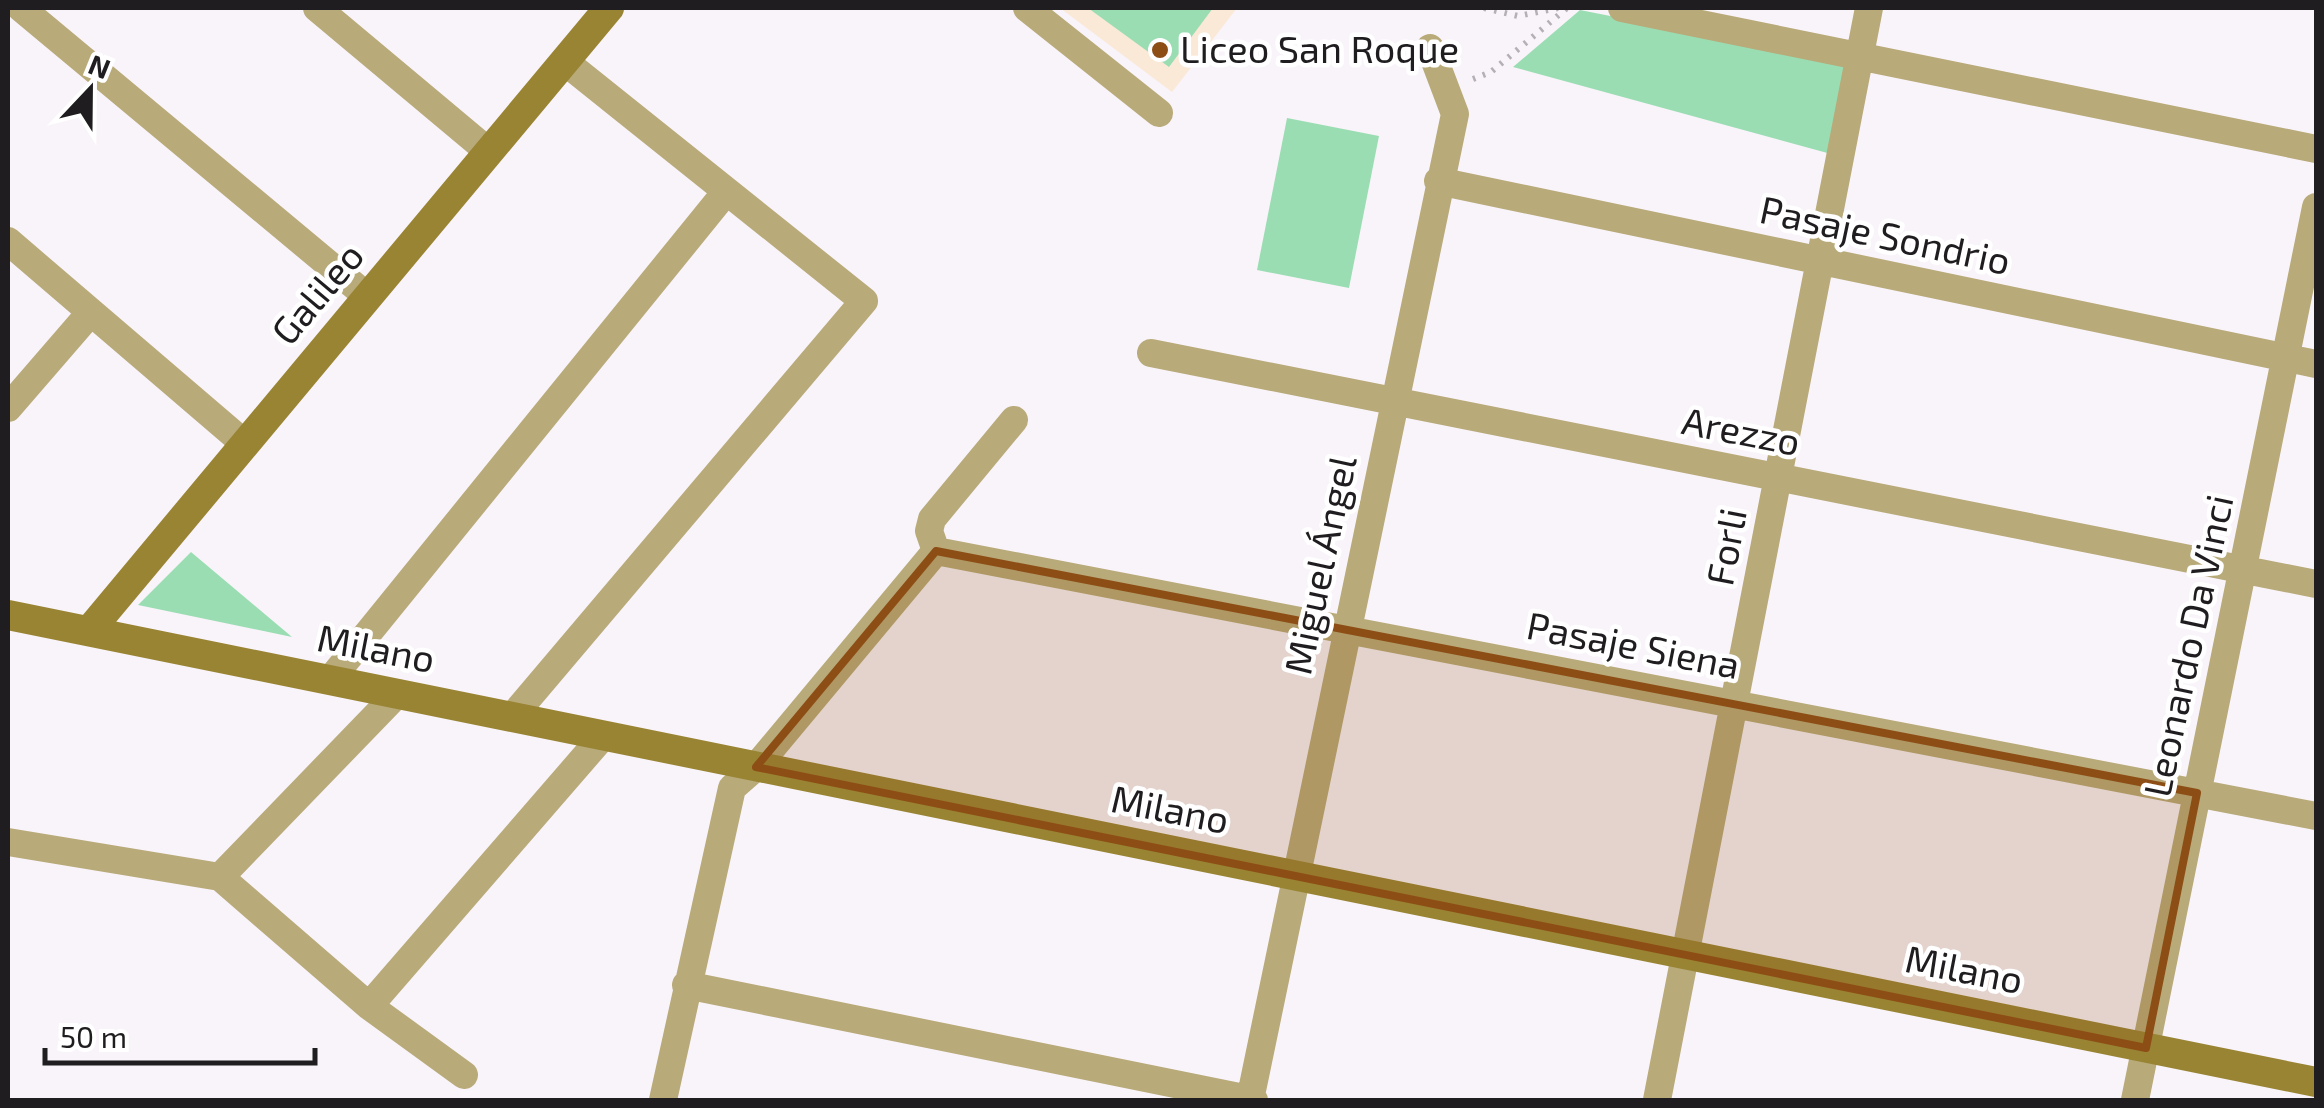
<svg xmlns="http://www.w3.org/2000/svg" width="2324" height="1108" font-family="'Exo 2',sans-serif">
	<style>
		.education { fill: #fae9d7 }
		.green { fill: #9bddb3 }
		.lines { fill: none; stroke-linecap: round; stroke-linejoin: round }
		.path { stroke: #b4b0b5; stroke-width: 6; stroke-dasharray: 2.5 8; stroke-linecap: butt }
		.street { stroke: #b8aa79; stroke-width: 28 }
		.secondary { stroke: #998433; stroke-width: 30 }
		.marked { fill: #8d4e16; fill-opacity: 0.2; stroke: #8d4e16; stroke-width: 8; stroke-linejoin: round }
		.poi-dot { fill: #8d4e16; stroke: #fff; stroke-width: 4 }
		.labels { text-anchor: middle; stroke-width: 9; stroke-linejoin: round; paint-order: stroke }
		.poi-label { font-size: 38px; fill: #1f1d1f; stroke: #fff; text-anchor: start }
		.street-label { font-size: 38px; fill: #1f1d1f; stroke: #fff }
	</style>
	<rect width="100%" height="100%" fill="#f9f4fa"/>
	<!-- education -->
	<path class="education" d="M1060,8H1237L1172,92Z"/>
	<!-- green -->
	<path class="green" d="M1088,8H1213L1169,67Z
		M1580,10L1848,63L1831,154L1513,67Z
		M1287,118L1379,136L1349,288L1257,270Z
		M191,552L292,637L138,605Z"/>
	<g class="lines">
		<!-- path -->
		<path class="path" d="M1484,8L1518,16L1558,8
			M1473,79L1491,72L1567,8"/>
		<!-- street -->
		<path class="street" d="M21,8L368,297
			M317,8L489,152
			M1027,8L1159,113
			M1622,8L2316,149
			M1438,181L2316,364
			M8,241L245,444
			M1151,353L2316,584
			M8,408L91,312
			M936,551L2316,816
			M330,680L725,193
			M512,717L864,301L564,61
			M8,842L220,877L369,1006L464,1075
			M220,877L397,694
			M686,985L1254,1100
			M369,1006L603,736
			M663,1100L732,788L756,767L936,551L929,531L932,519L1014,420
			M1250,1100L1455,114L1430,48
			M1657,1100L1869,8
			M2135,1100L2316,207"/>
		<!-- secondary -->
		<path class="secondary" d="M8,615L2316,1082
			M89,631L609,8"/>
	</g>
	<!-- marked area -->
	<path class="marked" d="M936,551L2197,793L2146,1048L756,767Z"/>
	<!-- markers -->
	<circle class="poi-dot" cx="1160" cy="50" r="10"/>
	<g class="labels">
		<!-- poi labels -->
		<g class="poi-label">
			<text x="1180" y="63">Liceo San Roque</text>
		</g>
		<!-- street labels -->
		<g class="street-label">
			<text transform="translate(1885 236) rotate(12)" y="13">Pasaje Sondrio</text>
			<text transform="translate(318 294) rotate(-50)" y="13">Galileo</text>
			<text transform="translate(1741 432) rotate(11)" y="13">Arezzo</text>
			<text transform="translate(1727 547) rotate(-79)" y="13">Forli</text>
			<text transform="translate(1321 565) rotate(-78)" y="13">Miguel Ángel</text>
			<text transform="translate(1633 646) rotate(11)" y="13">Pasaje Siena</text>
			<text transform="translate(2189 646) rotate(-78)" y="13">Leonardo Da Vinci</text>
			<text transform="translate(376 649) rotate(11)" y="13">Milano</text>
			<text transform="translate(1170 810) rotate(11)" y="13">Milano</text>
			<text transform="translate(1964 970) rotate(11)" y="13">Milano</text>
		</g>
	</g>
	<!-- border -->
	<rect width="2324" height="1108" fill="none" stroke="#1f1d1f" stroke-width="20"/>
	<!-- north arrow -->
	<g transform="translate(90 90) rotate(22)" stroke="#ffffff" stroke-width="8" paint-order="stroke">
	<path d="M0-8L18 38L0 25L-18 38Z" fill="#1f1d1f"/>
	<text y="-15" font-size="28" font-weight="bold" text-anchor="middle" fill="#1f1d1f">N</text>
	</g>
	<!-- scale -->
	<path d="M45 1048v15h270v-15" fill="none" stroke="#1f1d1f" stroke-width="5"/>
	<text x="60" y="1048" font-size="30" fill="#1f1d1f" stroke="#ffffff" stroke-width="8" paint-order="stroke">50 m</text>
</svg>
